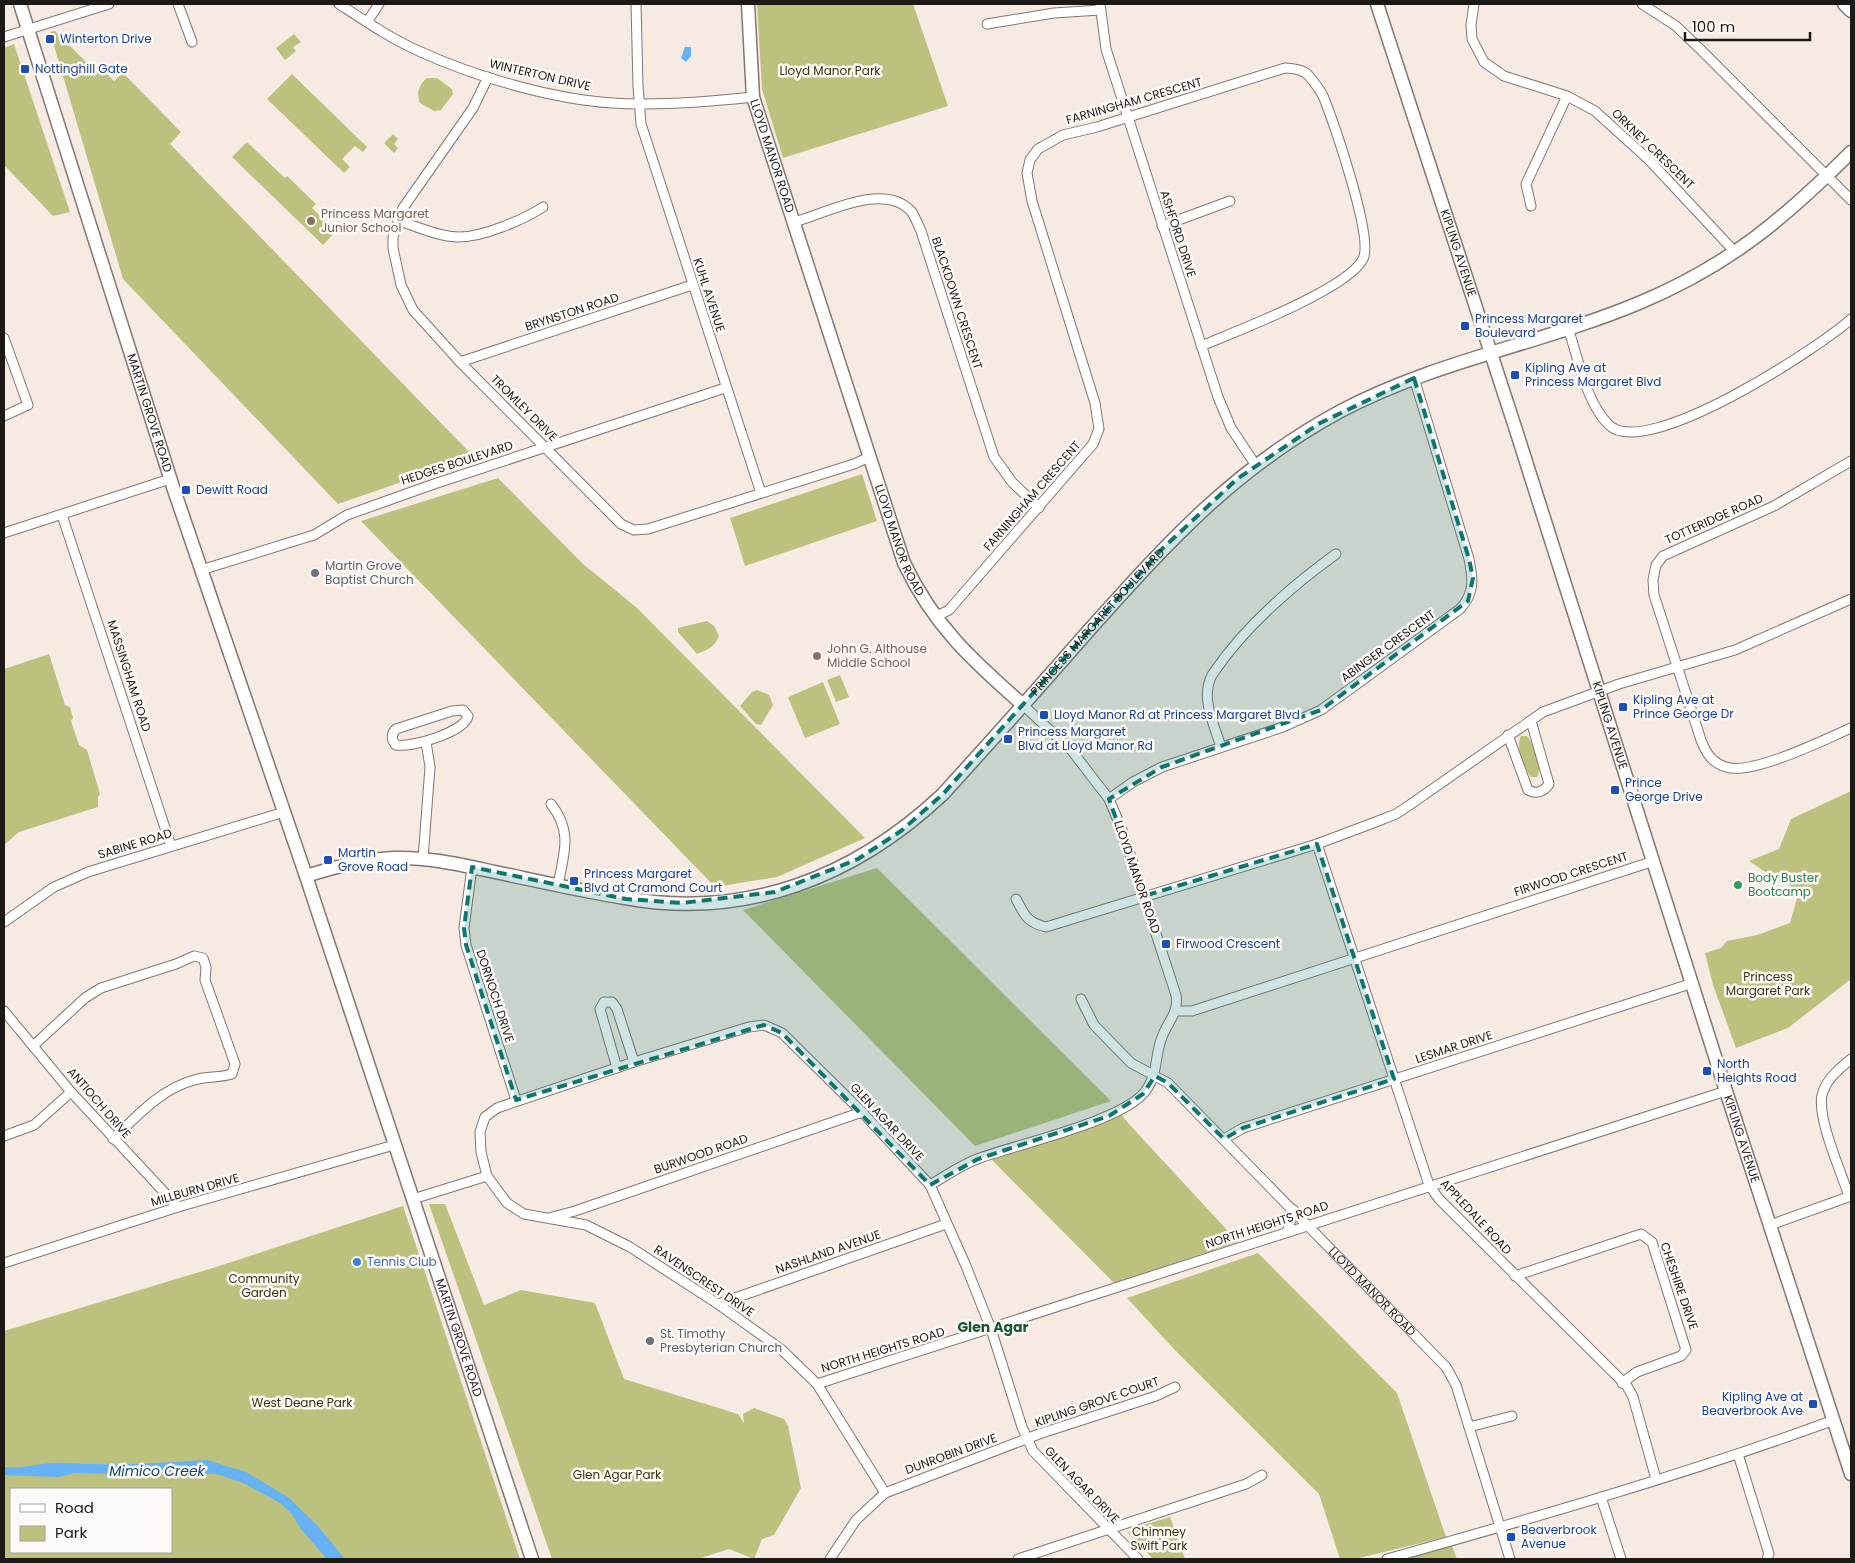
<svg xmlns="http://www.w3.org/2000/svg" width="1855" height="1563" font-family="Poppins,sans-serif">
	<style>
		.green { fill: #bcc27e; fill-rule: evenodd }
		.water { fill: #66b2f4 }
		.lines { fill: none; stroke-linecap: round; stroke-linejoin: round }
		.street-casing { stroke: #827771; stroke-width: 11 }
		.secondary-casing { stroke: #827771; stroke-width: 15 }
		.street { stroke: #fff; stroke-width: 9 }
		.secondary { stroke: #fff; stroke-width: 12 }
		.marked { fill: #0f766e; fill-opacity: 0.2; stroke: #0f766e; stroke-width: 4; stroke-dasharray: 10 6; stroke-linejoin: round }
		.transit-dot { fill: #1a4fb4; stroke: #fdf9f6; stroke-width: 2 }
		.education-dot { fill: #8d6e63; stroke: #fdf9f6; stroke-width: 2 }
		.worship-dot { fill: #6b7280; stroke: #fdf9f6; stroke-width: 2 }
		.leisure-dot { fill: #2e9e5b; stroke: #fdf9f6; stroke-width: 2 }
		.shop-dot { fill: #3f7fe0; stroke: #fdf9f6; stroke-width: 2 }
		.labels { text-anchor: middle; stroke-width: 5; stroke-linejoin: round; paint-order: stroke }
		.transit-label { font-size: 12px; fill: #164399; stroke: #fdf9f6; text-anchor: start }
		.park-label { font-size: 12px; fill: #33360c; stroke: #fdf9f6 }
		.street-label { font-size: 12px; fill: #1d1917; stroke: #fdf9f6 }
		.education-label { font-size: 12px; fill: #785e54; stroke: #fdf9f6; text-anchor: start }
		.worship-label { font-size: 12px; fill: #5b616d; stroke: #fdf9f6; text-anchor: start }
		.leisure-label { font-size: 12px; fill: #27864d; stroke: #fdf9f6; text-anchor: start }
		.shop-label { font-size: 12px; fill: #366cbe; stroke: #fdf9f6; text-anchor: start }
		.neighbourhood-label { font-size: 14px; font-weight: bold; fill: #165538; stroke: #fdf9f6 }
		.water-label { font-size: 14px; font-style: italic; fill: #0e4772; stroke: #fdf9f6 }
	</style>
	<rect width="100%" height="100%" fill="#f6eae3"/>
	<!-- green -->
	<path class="green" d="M757,4H913L948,106L783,158L762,89Z
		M55,31L89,65L100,67L114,81L123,73L181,132L170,144L474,457L338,504L123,279L50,32Z
		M294,34L301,42L293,47L296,51L285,60L276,48Z
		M14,44L70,212L53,216L4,165V48Z
		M292,74L367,147L363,152L355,146L342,159L350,167L344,173L267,99Z
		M427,78H437L452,89L453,94L441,110L434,111L420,103C416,94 419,84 427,78Z
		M393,134L398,139L394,144L398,148L394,153L384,143Z
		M247,142L285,178L287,176L316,204L312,208L336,231L323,245L232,157Z
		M862,474L877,521L745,566L730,518Z
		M498,478L583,564L636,607L865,838L777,877L715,887L361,521Z
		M707,621L714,626L719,636C715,647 707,650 697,654L678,632V628Z
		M49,654L65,705L70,707L73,718L71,721L79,745L87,750L100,794L98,797V807L19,832L4,845V669Z
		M840,675L849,697L836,702L827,680Z
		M823,682L840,724L805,738L788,697Z
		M757,690L769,695L773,705L761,725L756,724L740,706L752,692Z
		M1521,736H1527C1534,744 1543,768 1537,777H1531C1524,769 1515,746 1521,736Z
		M1851,791V979L1788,1028L1736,1048L1713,985L1705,953L1721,948L1727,941L1757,935L1790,923L1797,898L1788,881L1764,871L1749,861L1779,849L1791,819Z
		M877,868L1111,1101L975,1146L743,910Z
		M1121,1114L1129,1124L1238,1242L1115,1284L990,1158L1105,1123Z
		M429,1204H445L484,1305L521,1290L595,1303L624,1379L738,1414L744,1423L743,1414L754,1408L784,1419L788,1426L801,1488L774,1535L762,1539L754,1559L729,1549L698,1559H552Z
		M403,1206L520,1559H4V1331L216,1267ZM11,1489H171V1552H11Z
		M1258,1253L1397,1393L1446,1537L1355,1559H1340L1319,1494L1173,1348L1127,1298Z
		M1170,1517L1185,1559H1153L1128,1533L1134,1528Z
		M1452,1546L1457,1559H1398Z"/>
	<!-- water -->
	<path class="water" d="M685,47H691V56L686,62L681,58Z
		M207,1460L246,1472L289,1498L318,1526L345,1559H327L300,1528L292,1514L280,1503L243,1483L217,1474L144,1472L116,1474L75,1473L58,1477L4,1475V1467C24,1469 45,1461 65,1463C112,1466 160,1463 207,1460Z"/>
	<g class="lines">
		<!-- street casing -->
		<g class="street-casing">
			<g id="street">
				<path d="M178,4L192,42"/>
				<path d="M339,4C365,21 393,40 421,52C476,77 552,99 612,103C658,106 707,102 753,97"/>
				<path d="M636,4L638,86L641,124L761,493"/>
				<path d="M1100,4L1106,49L1218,397L1231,428L1255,464"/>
				<path d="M1474,4L1471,25L1472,39L1484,62L1504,76L1567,96L1595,111L1649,160L1735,252"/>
				<path d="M1642,4L1676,26L1700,49L1851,200"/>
				<path d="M367,22L379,4"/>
				<path d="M987,24L1054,13L1100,10"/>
				<path d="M4,37L109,4"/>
				<path d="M488,77L473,108L403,208L393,237V248L401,285L413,310L460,362L621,524L634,530L648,529L854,464L869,457"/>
				<path d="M1531,206L1526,184L1567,96"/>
				<path d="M398,221C417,226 439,237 459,237C483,237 523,220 543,207"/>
				<path d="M794,222C825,214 884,181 911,211C915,216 918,225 921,231L994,457L1012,482L1039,508"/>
				<path d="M1162,226L1230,201"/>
				<path d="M1568,328C1578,357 1586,403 1609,425C1646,461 1819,348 1851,319"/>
				<path d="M4,338L28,405L4,416"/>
				<path d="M460,362L692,285"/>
				<path d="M1851,461L1774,506L1663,556L1656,565L1653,580L1654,595L1701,740C1706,753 1712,763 1726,767C1751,776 1826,739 1851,728"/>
				<path d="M62,515L171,846"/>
				<path d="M4,533L170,479"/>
				<path d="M201,570L314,535L347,515L434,484L725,388"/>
				<path d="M935,617L949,610L1093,444L1099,429L1095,403L1032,201L1027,173L1030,160L1038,149L1063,135L1097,127L1285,68C1294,69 1303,69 1309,76C1314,82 1321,91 1324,98C1334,124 1374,238 1363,259C1348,289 1235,332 1201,346"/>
				<path d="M463,710L468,716C465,732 411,748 396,745C391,740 391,734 396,729L452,711Z"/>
				<path d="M1508,735L1528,790C1536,795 1545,791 1549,784L1531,721"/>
				<path d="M1221,747C1214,724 1200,698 1212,675C1244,627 1289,588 1336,554"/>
				<path d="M1109,799L1133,782L1162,767L1283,727L1321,710L1460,609C1475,593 1473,579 1469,559L1414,378"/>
				<path d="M551,804C573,832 564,853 558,885"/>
				<path d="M1317,844L1429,1185L1439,1199L1627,1386L1633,1397L1656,1479"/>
				<path d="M423,859L430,767L426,742"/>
				<path d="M472,867L464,928L466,945L516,1100"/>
				<path d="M1016,899C1025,915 1026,922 1046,927L1317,844L1373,823L1396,814L1411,804L1543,712L1619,684L1735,650L1851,599"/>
				<path d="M4,922L54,887L88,872L284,812"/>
				<path id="s1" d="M1081,999L1094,1025L1131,1063L1168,1083L1446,1367L1456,1385L1510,1559"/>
				<path d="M4,1011L71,1092L178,1207"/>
				<path d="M1176,1011H1192L1654,861"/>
				<path d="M33,1046L85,998L101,988L176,964L194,956L203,958L206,967L205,980L235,1064L232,1074C219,1078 207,1076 194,1080C161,1089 137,1116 113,1139"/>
				<path d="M617,1068L600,1009L604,1002H612L617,1009L634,1062"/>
				<path d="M4,1136L34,1125L71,1092"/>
				<path d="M1224,1139L1243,1128L1693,983"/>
				<path d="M930,1185C946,1176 962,1164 980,1158C1019,1144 1117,1122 1143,1094C1159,1076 1154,1057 1162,1037C1168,1021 1179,1013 1176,995L1122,830L1109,799L1072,751L1023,705"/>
				<path d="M1849,1196C1841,1172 1817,1118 1822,1095C1826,1079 1839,1069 1851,1059"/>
				<path d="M413,1199L487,1176"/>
				<path d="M552,1217L575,1211L862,1112"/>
				<path d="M1770,1225L1851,1196"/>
				<path d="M1287,1232L1294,1210"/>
				<path d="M4,1263L178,1207L394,1145"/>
				<path d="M1515,1276L1641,1234L1652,1242L1686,1350L1681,1356L1637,1372L1622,1383"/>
				<path d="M718,1304L946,1224"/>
				<path d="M817,1384L1726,1091"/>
				<path d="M1469,1427L1512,1416"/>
				<path d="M1738,1454L1769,1554L1767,1559"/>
				<path d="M885,1493L1039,1434L1156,1396L1175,1387"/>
				<path d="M1601,1497L1621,1559"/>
				<path d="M830,1559L856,1520L885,1493L817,1384L782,1350L718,1304L630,1247L586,1225L524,1214L507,1203L487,1176L481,1152L480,1132L485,1117L497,1108L634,1062L749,1027L764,1025L782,1033L862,1112L930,1185L966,1266L991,1329L1022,1427L1033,1451L1138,1559"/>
				<path d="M1018,1559L1246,1484L1262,1475"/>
				<path d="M1387,1559C1537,1517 1687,1474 1834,1420"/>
			</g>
		</g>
		<!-- secondary casing -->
		<g class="secondary-casing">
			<g id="secondary">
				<path id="s2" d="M20,4L173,487L306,876L532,1559"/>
				<path id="s3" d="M748,4L753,97L904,563C934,626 972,660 1023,705"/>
				<path id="s4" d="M1377,4L1515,427L1726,1091L1851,1474"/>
				<path d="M1844,4L1851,11"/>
				<path id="s5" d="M306,876C335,867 364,859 394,858C429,857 462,865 495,872C538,881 581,891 625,898C746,920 855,877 943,794C993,739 1042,684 1091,628C1169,541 1234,469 1339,412C1434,361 1541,344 1639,303C1728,266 1784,219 1851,152"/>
			</g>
		</g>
		<!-- street -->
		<use href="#street" class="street"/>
		<!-- secondary -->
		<use href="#secondary" class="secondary"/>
	</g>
	<!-- marked area -->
	<path class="marked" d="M1414,378L1469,559L1473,578L1468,601L1321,710L1162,767L1109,799L1144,896L1317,844L1394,1079L1243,1128L1224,1139L1168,1083L1155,1076L1143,1094L1109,1116L978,1159L930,1185L782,1033L764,1025L516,1100L466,945L464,928L472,867L626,899L682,903L775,892L858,859L901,831L943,794L1161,550L1237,479L1320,423Z"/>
	<!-- markers -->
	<g class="transit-dot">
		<rect x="45" y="34" width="10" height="10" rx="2.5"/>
		<rect x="20" y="64" width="10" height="10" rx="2.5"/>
		<rect x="1460" y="321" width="10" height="10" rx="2.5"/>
		<rect x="1510" y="370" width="10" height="10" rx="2.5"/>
		<rect x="181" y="485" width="10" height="10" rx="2.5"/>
		<rect x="1618" y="702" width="10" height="10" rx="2.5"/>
		<rect x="1039" y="710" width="10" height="10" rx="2.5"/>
		<rect x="1003" y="734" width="10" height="10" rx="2.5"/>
		<rect x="1610" y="785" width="10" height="10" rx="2.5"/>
		<rect x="323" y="855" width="10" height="10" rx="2.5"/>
		<rect x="569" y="876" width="10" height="10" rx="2.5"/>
		<rect x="1161" y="939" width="10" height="10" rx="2.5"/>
		<rect x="1702" y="1066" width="10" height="10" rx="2.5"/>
		<rect x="1808" y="1399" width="10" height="10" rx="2.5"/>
		<rect x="1506" y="1532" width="10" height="10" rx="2.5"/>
	</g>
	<g class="education-dot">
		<circle cx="311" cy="221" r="5"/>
		<circle cx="817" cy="656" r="5"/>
	</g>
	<g class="worship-dot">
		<circle cx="315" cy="573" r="5"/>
		<circle cx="650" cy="1341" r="5"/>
	</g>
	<circle class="leisure-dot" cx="1738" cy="885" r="5"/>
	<circle class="shop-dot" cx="357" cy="1262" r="5"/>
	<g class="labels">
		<!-- transit labels -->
		<g class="transit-label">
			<text x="60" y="43">Winterton Drive</text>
			<text x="35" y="73">Nottinghill Gate</text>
			<text x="1475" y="323">Princess Margaret<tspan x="1475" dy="14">Boulevard</tspan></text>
			<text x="1525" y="372">Kipling Ave at<tspan x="1525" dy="14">Princess Margaret Blvd</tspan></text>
			<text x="196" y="494">Dewitt Road</text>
			<text x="1633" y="704">Kipling Ave at<tspan x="1633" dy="14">Prince George Dr</tspan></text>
			<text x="1054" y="719">Lloyd Manor Rd at Princess Margaret Blvd</text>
			<text x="1018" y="736">Princess Margaret<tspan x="1018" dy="14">Blvd at Lloyd Manor Rd</tspan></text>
			<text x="1625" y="787">Prince<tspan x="1625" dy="14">George Drive</tspan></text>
			<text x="338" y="857">Martin<tspan x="338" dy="14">Grove Road</tspan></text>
			<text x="584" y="878">Princess Margaret<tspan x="584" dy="14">Blvd at Cramond Court</tspan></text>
			<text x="1176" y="948">Firwood Crescent</text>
			<text x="1717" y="1068">North<tspan x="1717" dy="14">Heights Road</tspan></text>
			<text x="1803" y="1401" text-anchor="end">Kipling Ave at<tspan x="1803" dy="14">Beaverbrook Ave</tspan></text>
			<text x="1521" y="1534">Beaverbrook<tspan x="1521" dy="14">Avenue</tspan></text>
		</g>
		<!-- park labels -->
		<g class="park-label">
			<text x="830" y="75">Lloyd Manor Park</text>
			<text x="1768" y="981">Princess<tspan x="1768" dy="14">Margaret Park</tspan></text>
			<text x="264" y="1283">Community<tspan x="264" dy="14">Garden</tspan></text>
			<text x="302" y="1407">West Deane Park</text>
			<text x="617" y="1479">Glen Agar Park</text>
			<text x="1159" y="1536">Chimney<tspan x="1159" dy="14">Swift Park</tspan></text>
		</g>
		<!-- street labels -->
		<g class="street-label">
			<text transform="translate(540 75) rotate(13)" y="4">WINTERTON DRIVE</text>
			<text transform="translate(1134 101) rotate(-16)" y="4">FARNINGHAM CRESCENT</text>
			<text transform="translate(1653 149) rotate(44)" y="4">ORKNEY CRESCENT</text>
			<text dy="4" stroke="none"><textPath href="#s3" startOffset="155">LLOYD MANOR ROAD</textPath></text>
			<text transform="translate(1178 234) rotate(72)" y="4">ASHFORD DRIVE</text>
			<text dy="4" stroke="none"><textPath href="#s4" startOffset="262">KIPLING AVENUE</textPath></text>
			<text transform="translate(709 295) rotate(72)" y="4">KUHL AVENUE</text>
			<text transform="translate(957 303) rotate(72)" y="4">BLACKDOWN CRESCENT</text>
			<text transform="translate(572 312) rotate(-18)" y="4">BRYNSTON ROAD</text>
			<text transform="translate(524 408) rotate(45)" y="4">TROMLEY DRIVE</text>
			<text dy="4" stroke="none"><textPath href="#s2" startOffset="429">MARTIN GROVE ROAD</textPath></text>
			<text transform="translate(457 463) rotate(-18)" y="4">HEDGES BOULEVARD</text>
			<text transform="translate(1032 496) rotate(-49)" y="4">FARNINGHAM CRESCENT</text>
			<text transform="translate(1714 519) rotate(-24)" y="4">TOTTERIDGE ROAD</text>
			<text dy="4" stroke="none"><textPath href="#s3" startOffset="560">LLOYD MANOR ROAD</textPath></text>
			<text dy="4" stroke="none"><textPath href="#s5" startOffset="904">PRINCESS MARGARET BOULEVARD</textPath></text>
			<text transform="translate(1388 646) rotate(-36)" y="4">ABINGER CRESCENT</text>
			<text transform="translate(129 676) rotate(72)" y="4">MASSINGHAM ROAD</text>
			<text dy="4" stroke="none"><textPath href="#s4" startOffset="758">KIPLING AVENUE</textPath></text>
			<text transform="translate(135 844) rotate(-17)" y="4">SABINE ROAD</text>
			<text transform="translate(1571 874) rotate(-18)" y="4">FIRWOOD CRESCENT</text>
			<text transform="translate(1137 877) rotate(71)" y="4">LLOYD MANOR ROAD</text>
			<text transform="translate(495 996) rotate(72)" y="4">DORNOCH DRIVE</text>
			<text transform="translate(1454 1047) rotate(-18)" y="4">LESMAR DRIVE</text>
			<text transform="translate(99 1103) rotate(49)" y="4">ANTIOCH DRIVE</text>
			<text transform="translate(887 1122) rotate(47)" y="4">GLEN AGAR DRIVE</text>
			<text dy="4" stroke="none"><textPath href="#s4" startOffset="1192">KIPLING AVENUE</textPath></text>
			<text transform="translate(701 1154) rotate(-19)" y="4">BURWOOD ROAD</text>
			<text transform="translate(195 1190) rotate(-16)" y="4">MILLBURN DRIVE</text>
			<text transform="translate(1476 1217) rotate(47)" y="4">APPLEDALE ROAD</text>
			<text transform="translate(1267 1225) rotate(-18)" y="4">NORTH HEIGHTS ROAD</text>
			<text transform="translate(828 1252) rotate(-19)" y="4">NASHLAND AVENUE</text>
			<text transform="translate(704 1281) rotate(34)" y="4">RAVENSCREST DRIVE</text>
			<text transform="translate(1679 1286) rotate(71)" y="4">CHESHIRE DRIVE</text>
			<text dy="4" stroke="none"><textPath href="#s1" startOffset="416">LLOYD MANOR ROAD</textPath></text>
			<text dy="4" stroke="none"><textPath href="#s2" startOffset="1404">MARTIN GROVE ROAD</textPath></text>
			<text transform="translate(883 1350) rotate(-17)" y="4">NORTH HEIGHTS ROAD</text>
			<text transform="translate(1097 1402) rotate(-19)" y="4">KIPLING GROVE COURT</text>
			<text transform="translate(951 1454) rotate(-20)" y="4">DUNROBIN DRIVE</text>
			<text transform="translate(1082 1485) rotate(46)" y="4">GLEN AGAR DRIVE</text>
		</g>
		<!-- education labels -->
		<g class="education-label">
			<text x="321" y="218">Princess Margaret<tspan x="321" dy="14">Junior School</tspan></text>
			<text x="827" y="653">John G. Althouse<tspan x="827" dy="14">Middle School</tspan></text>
		</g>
		<!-- worship labels -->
		<g class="worship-label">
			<text x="325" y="570">Martin Grove<tspan x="325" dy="14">Baptist Church</tspan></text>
			<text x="660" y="1338">St. Timothy<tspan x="660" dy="14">Presbyterian Church</tspan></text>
		</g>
		<!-- leisure labels -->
		<g class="leisure-label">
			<text x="1748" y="882">Body Buster<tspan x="1748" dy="14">Bootcamp</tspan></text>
		</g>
		<!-- shop labels -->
		<g class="shop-label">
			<text x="367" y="1266">Tennis Club</text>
		</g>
		<!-- neighbourhood labels -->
		<g class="neighbourhood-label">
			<text x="993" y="1332">Glen Agar</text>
		</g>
		<!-- water labels -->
		<g class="water-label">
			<text x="157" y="1476">Mimico Creek</text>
		</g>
	</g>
	<!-- border -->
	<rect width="1855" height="1563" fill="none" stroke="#1d1917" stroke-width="10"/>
	<!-- legend -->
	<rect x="10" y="1488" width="162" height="65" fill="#fdf9f6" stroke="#a39f9d"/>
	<rect x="20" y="1504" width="25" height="8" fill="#ffffff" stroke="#a39f9d"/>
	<text x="55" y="1513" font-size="15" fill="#1d1917">Road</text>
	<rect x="20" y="1526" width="25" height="15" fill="#bcc27e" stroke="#a39f9d"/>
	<text x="55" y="1538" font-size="15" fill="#1d1917">Park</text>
	<!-- scale -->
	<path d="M1685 32v8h125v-8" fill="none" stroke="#1d1917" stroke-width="2.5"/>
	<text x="1692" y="32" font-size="15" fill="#1d1917" stroke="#fdf9f6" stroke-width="4" paint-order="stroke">100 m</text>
</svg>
